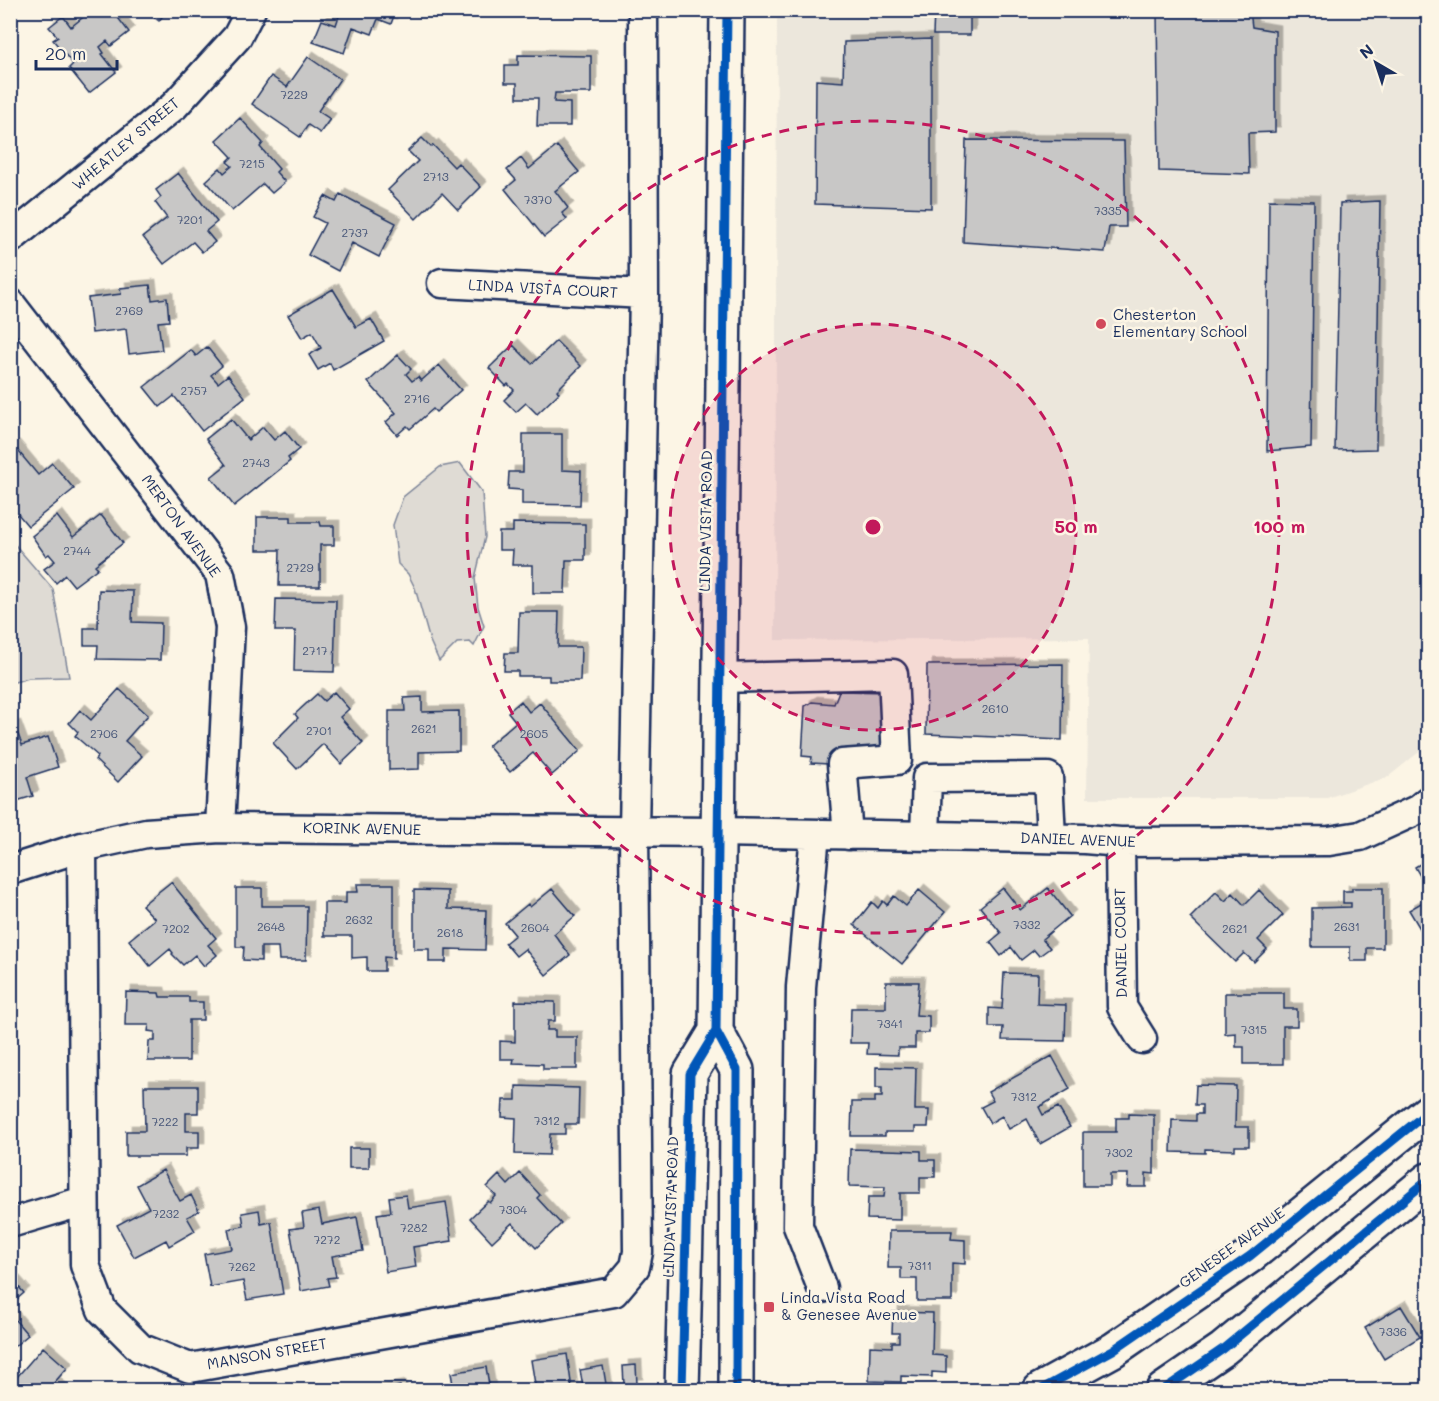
<svg xmlns="http://www.w3.org/2000/svg" width="1439" height="1401" font-family="Mali,sans-serif">
	<style>
		.built { fill: #ece7dc }
		.green { fill: #dfdbd4; stroke: #7d8599; stroke-width: 1.5 }
		.building { fill: #c8c7c6; stroke: #1b2f5e; stroke-width: 1.5; filter: url(#shadow) }
		.lines { fill: none; stroke-linecap: round; stroke-linejoin: round }
		.minor-casing { stroke: #1b2f5e; stroke-width: 33 }
		.major-casing { stroke: #1b2f5e; stroke-width: 38 }
		.minor { stroke: #fcf5e5; stroke-width: 28 }
		.major { stroke: #fcf5e5; stroke-width: 33 }
		.cycleway-casing { stroke: #fcf5e5; stroke-width: 13 }
		.cycleway { stroke: #0057b8; stroke-width: 9 }
		.ring { fill: none; stroke: #c2185b; stroke-width: 3; stroke-dasharray: 10 8 }
		.poi-dot { fill: #d1495b; stroke: #fcf5e5; stroke-width: 2 }
		.labels { text-anchor: middle; stroke-width: 5; stroke-linejoin: round; paint-order: stroke }
		.number-label { font-size: 12px; fill: #465578 }
		.street-label { font-size: 15px; fill: #1b2f5e; stroke: #fcf5e5 }
		.poi-label { font-size: 15px; fill: #1b2f5e; stroke: #fcf5e5; text-anchor: start }
		.centre { fill: #c2185b; stroke: #fcf5e5; stroke-width: 3 }
		.ring-label { font-size: 18px; text-anchor: middle; font-weight: bold; fill: #c2185b; stroke: #fcf5e5; stroke-width: 5; stroke-linejoin: round; paint-order: stroke }
	</style>
	<defs>
		<filter id="shadow"><feDropShadow dx="5.5" dy="-5.5" stdDeviation="0" flood-color="#0004"/></filter>
	</defs>
	<rect width="100%" height="100%" fill="#fcf5e5"/>
	<filter id="ink" filterUnits="userSpaceOnUse"><feTurbulence type="fractalNoise" baseFrequency=".0167" numOctaves="2"/><feDisplacementMap in="SourceGraphic" scale="12" xChannelSelector="R" yChannelSelector="G"/><feConvolveMatrix kernelMatrix="1 2 1 2 8 2 1 2 1" color-interpolation-filters="sRGB"/></filter>
	<g filter="url(#ink)">
		<!-- built -->
		<path class="built" d="M777,11H1428L1424,748L1388,777L1327,798H1087L1089,638L775,640Z"/>
		<!-- green -->
		<path class="green" d="M460,463L482,492L485,537L475,578L478,607L484,626L474,646L470,642L457,643L439,661L430,641L415,588L408,574L398,564L393,525L403,497L440,467Z
			M10,539L53,589L69,677L29,678L11,683Z"/>
		<!-- building -->
		<path class="building" d="M92,10H112L129,32L111,46L107,41L100,47L104,53L102,54L116,72L89,93L69,68L73,64L53,40L58,37L49,27L63,16L71,27Z
			M145,10H167L159,21Z
			M323,10H396L391,24L378,19L372,34L353,27L344,53L313,42L322,20L336,25L339,16Z
			M527,10H586V12H527Z
			M934,10H970V35H933Z
			M1157,10H1250L1252,27L1275,31V132L1248,133L1249,174L1159,171Z
			M931,39V208L815,204L816,80L843,82L844,42Z
			M518,55L591,56V93H555L554,102L570,103V126H537L538,98H517V83H505V65H518Z
			M308,57L340,79L318,111L330,119L320,133L308,125L300,137L252,104L271,76L287,87Z
			M240,118L263,143L260,147L279,169L276,172L285,182L272,193L263,184L232,211L206,181L220,168L224,173L232,166L227,162L232,157L216,140Z
			M422,138L431,147L433,145L454,167L458,163L481,187L458,210L442,193L416,219L388,190L418,161L408,151Z
			M966,140L1124,141L1126,227H1109L1105,252L963,242Z
			M557,146L579,172L555,191L568,208L562,213L567,219L544,237L505,189L516,180L507,170L521,158L529,169Z
			M178,173L217,222L206,231L215,242L202,252L193,242L164,264L143,237L167,218L155,202L161,197L156,190Z
			M340,194L396,223L379,257L352,243L338,271L308,255L325,223L313,217L322,201L325,196L336,202Z
			M1269,200L1314,201L1311,447L1267,451Z
			M1380,201L1376,449L1335,450L1340,203Z
			M150,285L152,300L167,298L169,321L158,322L162,350L129,354L126,329L92,333L88,298L121,294L120,288Z
			M333,289L356,327L371,319L384,341L333,370L330,363L318,370L309,355L321,348L312,332L302,338L288,315Z
			M556,341L581,366L557,390L559,393L537,414L526,403L516,412L504,400L514,390L508,384L506,386L489,368L513,345L532,364Z
			M207,347L222,366L211,375L218,383L228,375L245,397L202,431L174,396L160,407L144,387L191,350L196,356Z
			M398,355L411,369L406,374L412,381L418,377L421,381L439,365L461,390L436,412L433,409L410,429L407,426L397,435L386,422L396,413L368,382Z
			M231,419L248,440L263,427L274,440L285,431L299,449L288,458L290,461L234,506L211,477L226,465L206,439Z
			M523,434H562V470L581,471L580,505L522,504V490L508,489L509,472H523Z
			M14,446L38,475L52,463L74,489L28,526L18,514L10,520V449Z
			M101,515L123,543L95,565L98,568L74,586L65,575L56,583L44,569L55,561L49,554L46,556L32,536L57,516L73,537Z
			M257,517H291V522H320L321,526H334V545H320V586H279L280,550H257Z
			M513,523L585,524V560H566L565,593H533V565H512L513,550H499V532H513Z
			M99,590L133,591L132,622L161,623L160,660L97,659L98,645H84V628H98Z
			M276,599L336,600L334,672L294,671L295,631H275Z
			M519,612H559L558,647H581L580,681H549V676H518V671H504L505,653H518Z
			M1063,664L1062,740L926,734L927,665Z
			M119,689L148,715L125,741L142,756L118,782L95,760L98,756L75,736L78,732L69,723L80,710L91,720Z
			M839,691L890,692V753L829,764L811,763L812,757L802,756L805,706L812,702L834,704Z
			M334,692L349,709L340,717L363,743L341,764L323,744L297,769L273,743L298,718L295,714L317,694L324,701Z
			M422,697V712L459,711V751L419,752V769L389,770V711H405L404,698Z
			M521,701L529,712L540,703L580,751L552,775L533,753L510,772L488,746L516,722L508,712Z
			M15,726L22,745L48,737L58,767L27,777L33,796L10,803V727Z
			M1428,859V890L1415,867Z
			M171,882L216,938L208,945L217,955L204,966L195,955L183,965L172,954L173,953L170,949L150,966L129,940L155,919L142,905Z
			M357,884H394V958L384,957V971H367V957L352,958V936H324V903H346V892H358Z
			M236,888H262V906H307L306,960H279L278,947H261V961L243,960L244,947H236Z
			M1003,888L1020,910L1048,888L1070,916L1042,939L1050,948L1039,956L1034,950L1021,960L1011,947L1001,956L990,942L1001,933L980,907Z
			M1352,888H1383V948H1367V961H1350V947H1312V908L1351,907V903H1343V891H1352Z
			M552,889L575,916L554,934L570,955L546,975L525,949L516,956L505,943L515,935L505,923L528,904L530,907Z
			M414,890L448,891V909L486,910L485,950L446,949V962H429V949H414Z
			M919,890L945,912L902,964L854,925L872,902L878,908L883,901L887,905L894,896L906,906Z
			M1259,890L1283,915L1258,940L1267,949L1254,962L1244,953L1235,962L1190,918L1216,892L1225,901L1233,893L1244,905Z
			M1428,899V935L1425,937L1409,910Z
			M1004,973L1038,974L1037,1004L1066,1005L1065,1041L1002,1040L1003,1027H989V1008L1002,1009Z
			M886,982H919L916,1015L929,1016V1033H915V1048H898V1055L867,1054L868,1043H850L851,1008H886Z
			M126,992L159,993L160,997H189V1002H203V1020H189V1061H148L149,1041H155V1032L148,1031L149,1025H125Z
			M1225,993H1284V1009H1297V1026H1283V1064H1244V1047H1236V1033L1225,1034Z
			M515,1001L555,1002V1021H548L547,1030H555V1037H577V1069H543V1064L513,1063L514,1059H500V1041L515,1042Z
			M1052,1056L1070,1089L1039,1107L1043,1115L1058,1107L1070,1127L1040,1144L1027,1119L1009,1129L1002,1116L990,1123L981,1107L993,1101L988,1092Z
			M876,1067L916,1068L915,1110H929L928,1127H915V1132H885V1136H851L852,1102H875V1097H882V1088H876Z
			M1196,1085L1236,1086L1235,1127H1249V1146H1235V1150L1205,1149V1153L1171,1152L1172,1120L1196,1121V1114H1202V1105H1195Z
			M144,1086H198V1113H186V1131H199V1148H186V1156H126V1131H145Z
			M516,1086L579,1088L578,1124H565V1134H550L549,1155L515,1154L516,1118L502,1117L503,1100H516Z
			M1129,1114L1154,1115V1174L1146,1173V1187H1127L1128,1174H1110V1186H1083V1132H1116V1118H1129Z
			M349,1148H369V1168H349Z
			M850,1149L921,1151V1160H935V1177H920V1193H900V1220L867,1219L868,1197H884L885,1187L849,1186Z
			M163,1170L180,1201L191,1195L199,1211L187,1217L195,1231L169,1246L166,1240L134,1257L117,1225L149,1208L137,1185Z
			M520,1173L540,1195L537,1198L561,1224L536,1248L512,1223L492,1242L470,1218L488,1201L490,1203L496,1196L487,1187L499,1175L508,1185Z
			M406,1195L408,1208L446,1202L452,1241L413,1247L416,1267L386,1272L377,1214L391,1212L389,1197Z
			M259,1210L261,1224L271,1222L283,1294L247,1300L243,1281L210,1287L204,1254L232,1249L228,1229L244,1226L242,1213Z
			M319,1210L322,1224L357,1217L363,1251L332,1256L336,1277L327,1278L329,1286L301,1291L290,1229L304,1227L302,1213Z
			M889,1231H952L951,1239L965,1240V1264L952,1263V1301H917V1279H901V1268H888Z
			M10,1277L24,1293L10,1305Z
			M1401,1306L1420,1337L1384,1359L1365,1328Z
			M893,1312L933,1313L932,1355L946,1356V1373L932,1372V1377L901,1376V1382L869,1381L870,1346L892,1347V1342H899V1333H892Z
			M10,1314L28,1335L10,1350Z
			M43,1347L67,1368L54,1383L62,1390H10V1385Z
			M567,1354L572,1389L583,1387L580,1370L603,1366L607,1390H536L531,1360Z
			M636,1365L637,1384L624,1385L623,1366Z
			M486,1367L490,1390H454L451,1373Z
			M400,1386L401,1390H375Z"/>
		<g class="lines">
			<!-- minor casing -->
			<g class="minor-casing">
				<path id="minor" d="M10,239L174,106L237,37L251,10
					M442,283L644,294
					M10,303L220,574L230,627L220,828
					M720,678L893,674L897,760L842,764L848,835
					M815,834L801,987L798,1226L822,1288
					M925,836L927,778L1048,777L1051,838
					M1120,842L1122,1007L1142,1039
					M82,847L85,1265L102,1310L140,1348L190,1368L614,1292L635,1267L638,1252L634,831L644,294L643,10
					M10,870L82,847L146,833L220,828L718,832L1085,839L1120,842L1329,841L1360,836L1417,810L1428,801
					M10,1223L84,1201"/>
			</g>
			<!-- major casing -->
			<g class="major-casing">
				<path id="major" d="M716,1031L737,1070L736,1390
					M682,1390L690,1074L716,1031L727,10
					M1040,1390L1113,1350L1250,1256L1428,1112
					M1163,1390L1223,1349L1428,1180"/>
			</g>
			<!-- minor -->
			<use href="#minor" class="minor"/>
			<!-- major -->
			<use href="#major" class="major"/>
			<!-- cycleway casing -->
			<g class="cycleway-casing">
				<path id="cycleway" d="M716,1031L737,1070L736,1390
					M682,1390L690,1074L716,1031L727,10
					M1040,1390L1113,1350L1250,1256L1428,1112
					M1163,1390L1223,1349L1428,1180"/>
			</g>
			<!-- cycleway -->
			<use href="#cycleway" class="cycleway"/>
		</g>
	</g>
	<!-- distance rings -->
	<circle cx="873" cy="527" r="203" fill="#c2185b" fill-opacity=".12"/>
	<g class="ring">
		<circle cx="873" cy="527" r="203"/>
		<circle cx="873" cy="527" r="406"/>
	</g>
	<!-- markers -->
	<g class="poi-dot">
		<circle cx="1101" cy="324" r="6"/>
		<rect x="763" y="1301" width="12" height="12" rx="3"/>
	</g>
	<g class="labels">
		<!-- number labels -->
		<g class="number-label">
			<text x="294" y="99">7229</text>
			<text x="252" y="168">7215</text>
			<text x="436" y="181">2713</text>
			<text x="538" y="204">7370</text>
			<text x="1108" y="215">7335</text>
			<text x="190" y="224">7201</text>
			<text x="355" y="237">2737</text>
			<text x="129" y="315">2769</text>
			<text x="194" y="395">2757</text>
			<text x="417" y="403">2716</text>
			<text x="256" y="467">2743</text>
			<text x="77" y="555">2744</text>
			<text x="300" y="572">2729</text>
			<text x="315" y="655">2717</text>
			<text x="995" y="713">2610</text>
			<text x="424" y="733">2621</text>
			<text x="319" y="735">2701</text>
			<text x="104" y="738">2706</text>
			<text x="534" y="738">2605</text>
			<text x="359" y="924">2632</text>
			<text x="1027" y="929">7332</text>
			<text x="271" y="931">2648</text>
			<text x="1347" y="931">2631</text>
			<text x="535" y="932">2604</text>
			<text x="176" y="933">7202</text>
			<text x="1235" y="933">2621</text>
			<text x="450" y="937">2618</text>
			<text x="890" y="1028">7341</text>
			<text x="1254" y="1034">7315</text>
			<text x="1024" y="1101">7312</text>
			<text x="547" y="1125">7312</text>
			<text x="165" y="1126">7222</text>
			<text x="1119" y="1157">7302</text>
			<text x="513" y="1214">7304</text>
			<text x="166" y="1218">7232</text>
			<text x="414" y="1232">7282</text>
			<text x="327" y="1244">7272</text>
			<text x="920" y="1270">7311</text>
			<text x="242" y="1271">7262</text>
			<text x="1393" y="1336">7336</text>
		</g>
		<!-- street labels -->
		<g class="street-label">
			<text transform="translate(126 144) rotate(-40)" y="5">WHEATLEY STREET</text>
			<text transform="translate(543 289) rotate(3)" y="5">LINDA VISTA COURT</text>
			<text transform="translate(706 521) rotate(-89)" y="5">LINDA VISTA ROAD</text>
			<text transform="translate(181 526) rotate(54)" y="5">MERTON AVENUE</text>
			<text transform="translate(362 829) rotate(1)" y="5">KORINK AVENUE</text>
			<text transform="translate(1078 840) rotate(2)" y="5">DANIEL AVENUE</text>
			<text transform="translate(1121 943) rotate(-91)" y="5">DANIEL COURT</text>
			<text transform="translate(671 1207) rotate(-88)" y="5">LINDA VISTA ROAD</text>
			<text transform="translate(1232 1248) rotate(-36)" y="5">GENESEE AVENUE</text>
			<text transform="translate(267 1354) rotate(-10)" y="5">MANSON STREET</text>
		</g>
		<!-- poi labels -->
		<g class="poi-label">
			<text x="1113" y="320">Chesterton<tspan x="1113" dy="17">Elementary School</tspan></text>
			<text x="781" y="1303">Linda Vista Road<tspan x="781" dy="17">&amp; Genesee Avenue</tspan></text>
		</g>
	</g>
	<circle cx="873" cy="527" r="9" class="centre"/>
	<g class="ring-label">
		<text x="1076" y="533">50 m</text>
		<text x="1279" y="533">100 m</text>
	</g>
	<!-- margin -->
	<rect width="1439" height="1401" fill="none" stroke="#fcf5e5" stroke-width="36"/>
	<rect x="18" y="18" width="1403" height="1365" fill="none" stroke="#1b2f5e" stroke-width="2" filter="url(#ink)"/>
	<!-- north arrow -->
	<g transform="translate(1376 63) rotate(321)" stroke="#fcf5e5" stroke-width="4.5" paint-order="stroke">
	<path d="M0-4.5L10 22L0 15L-10 22Z" fill="#1b2f5e"/>
	<text y="-9" font-size="16" font-weight="bold" text-anchor="middle" fill="#1b2f5e">N</text>
	</g>
	<!-- scale -->
	<path d="M36 60v9h81v-9" fill="none" stroke="#1b2f5e" stroke-width="3"/>
	<text x="45" y="60" font-size="18" fill="#1b2f5e" stroke="#fcf5e5" stroke-width="4.5" paint-order="stroke">20 m</text>
</svg>
